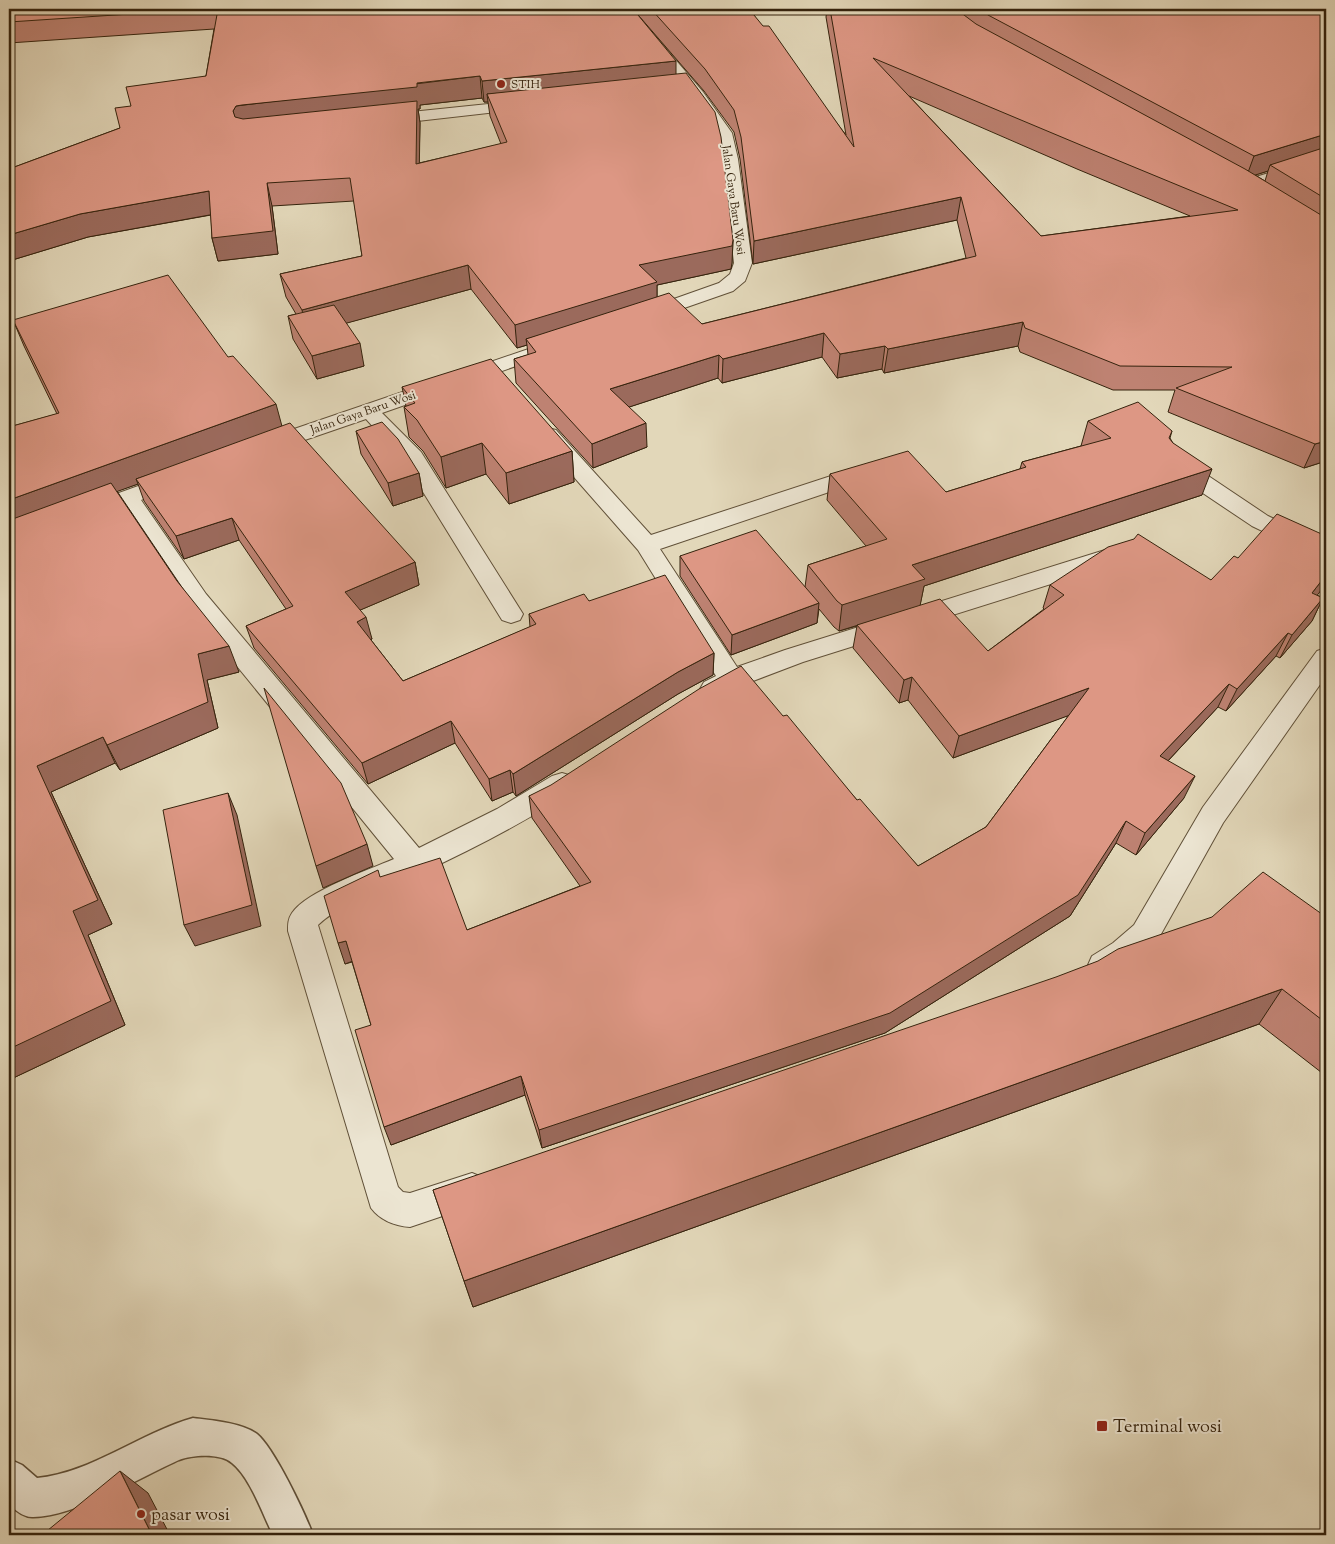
<svg xmlns="http://www.w3.org/2000/svg" width="1335" height="1544" font-family="'Sorts Mill Goudy',serif">
	<style>
		.lines { fill: none; stroke-linecap: round; stroke-linejoin: round }
		.service-casing { stroke: #605038; stroke-width: 3 }
		.minor-casing { stroke: #605038; stroke-width: 2 }
		.service { fill: #ece5d2; fill-rule: evenodd }
		.minor { fill: #ece5d2; fill-rule: evenodd }
		.wall { fill: #be8272; stroke: #35230d; fill-rule: evenodd }
		.shaded-wall { fill: #9b6a5c; stroke: #35230d }
		.building { fill: #dd9784; stroke: #35230d; fill-rule: evenodd }
		.poi-dot { fill: #8f2418; stroke: #ece5d2; stroke-width: 2 }
		.labels { text-anchor: middle; stroke-width: 4; stroke-linejoin: round; paint-order: stroke }
		.far-poi-label { font-size: 12px; fill: #35230d; stroke: #ece5d2; text-anchor: start }
		.far-street-label { font-size: 12px; fill: #35230d; stroke: #ece5d2 }
		.near-poi-label { font-size: 18px; fill: #35230d; stroke: #ece5d2; text-anchor: start }
	</style>
	<rect width="100%" height="100%" fill="#e2d7b9"/>
	<filter id="stains"><feTurbulence type="fractalNoise" baseFrequency=".004" numOctaves="4"/><feColorMatrix values="0 0 0 0 .2 0 0 0 0 .09 0 0 0 0 .02 0 0 0 .5 -.17"/></filter>
	<radialGradient id="worn" r=".72"><stop offset=".6" stop-color="#630" stop-opacity="0"/><stop offset="1" stop-color="#630" stop-opacity=".3"/></radialGradient>
	<g class="lines">
		<!-- service casing -->
		<g class="service-casing">
			<path id="service" d="M193,1418C210,1420 243,1423 257,1434C274,1448 305,1513 313,1535H273C263,1515 250,1477 232,1463C220,1453 193,1455 179,1460C141,1477 72,1518 32,1517C23,1517 15,1510 9,1504V1459L22,1465L37,1478C91,1473 140,1433 193,1418Z"/>
		</g>
		<!-- minor casing -->
		<g class="minor-casing">
			<path id="minor" d="M618,9H632L703,92L732,133L738,159L752,263L745,281L733,291L644,322L637,320L634,316L637,312L719,283L730,274L734,263L722,159L716,133L691,98Z
				M526,100L534,105L532,108L382,125L374,120L382,115Z
				M1326,155V165L1244,191L1222,181L1219,177L1222,173H1234L1246,180Z
				M549,342L556,344L559,348L556,352L382,413L421,452L523,614L520,620L511,623L502,620L404,461L366,419L264,454L256,452L253,447L256,442Z
				M548,428L556,430L651,535L834,475L842,473L850,475L853,480L850,485L660,549L737,667L785,650L1105,550L1113,548L1121,550L1125,556L1121,562L803,662L740,686L713,698L704,696L700,689L704,682L716,676L638,550L537,435L540,430Z
				M1175,457L1183,459L1268,516L1326,544V562L1252,526L1167,469L1164,464L1167,459Z
				M177,472L185,474L188,479L185,484L141,500L206,594L419,848L497,809L552,776L562,773L572,776L576,784L572,792C524,822 475,848 423,872C393,885 340,903 318,925L398,1187L403,1192L410,1193L472,1173L484,1178L489,1190L484,1202L410,1227C395,1226 380,1220 371,1208L288,931C288,924 288,919 292,913C307,891 368,870 394,859L188,606L122,507L88,519L80,517L76,512L80,507Z
				M1326,648V676L1223,823L1156,943L1135,961L1114,974L1103,978L1092,974L1088,965L1092,956L1113,943L1134,925L1203,807L1317,651Z"/>
		</g>
		<!-- service -->
		<use href="#service" class="service"/>
		<!-- minor -->
		<use href="#minor" class="minor"/>
	</g>
	<!-- wall -->
	<path class="wall" d="M9,9H633L676,74L733,240L732,263L731,269L657,285V297L702,324L966,258L957,220L753,264L740,159L734,132L704,91L633,9H749L846,135L826,17L827,9H1326V461L1304,468L1168,412L1175,390H1113L1020,352L1018,346L884,373L882,369L837,378L822,357L722,383L718,378L629,407L647,447L593,468L516,383L514,359L528,355L527,345L517,348L471,289L346,323L364,366L317,379L293,339L288,316L296,314L286,297L280,274L362,256L354,201L272,206L278,254L218,261L212,238L211,215L88,237L9,261V169L120,128L131,106L206,76L214,29L9,43ZM909,96L1077,169L1190,216L1041,236ZM482,98L484,102H488L490,116L501,144L419,163L420,123L418,109H420V105ZM1268,171L1265,181L1255,175Z
		M13,320L228,357L282,426L415,562L419,585L360,610L372,639L371,640L403,681L530,627L529,614L589,601L714,653L713,675L678,694L516,796L513,792L492,801L455,743L368,784L254,648L246,626L286,609L239,540L184,559L144,501L138,484L117,491L239,672L207,680L218,728L120,770L115,763L51,792L112,924L88,935L125,1025L9,1080L10,522L12,519L9,512V427L57,414L24,346Z
		M402,387L572,451L574,482L509,504L486,474L446,488L423,451L409,437L404,407L406,406Z
		M1088,421L1172,431L1170,438L1202,495L924,586L920,605L988,651L1044,609L1043,608L1050,585L1211,580L1238,558L1326,536V584L1317,595L1323,598L1312,621L1280,658L1276,656L1226,711L1218,707L1168,761L1184,798L1136,855L1116,843L1070,916L885,1033L542,1148L525,1095L391,1145L371,1025L352,962L345,964L380,877L467,930L580,886L532,818L529,796L783,716L857,800L918,866L986,827L1069,715L953,758L908,700L899,703L853,648L857,626L839,631L834,627L819,609L817,623L731,655L680,576V556L805,587L808,565L866,546L827,500L830,474L946,492L1020,469L1022,462L1081,446Z
		M356,431L419,473L423,496L393,506L361,454Z
		M1326,465V478L1322,476Z
		M1326,917V1076L1259,1024L473,1307L433,1190Z"/>
	<!-- shaded-wall -->
	<path class="shaded-wall" d="M676,61V82L487,94L488,102H484L482,81Z
		M480,76L482,98L420,105V109H418L420,123L419,186L238,133L233,111L236,106Z
		M9,77L12,95H9Z
		M1326,134V154L1270,165L1268,171L1246,178L1254,156Z
		M267,183L272,206L278,254L218,261L212,238Z
		M209,191L215,214L88,237L9,261V235L80,214Z
		M961,197L957,220L753,264L754,241Z
		M733,240L732,263L731,269L657,285V306L526,339L527,345L517,348L515,325L639,265Z
		M468,265L471,289L307,334L302,310Z
		M1023,322L1018,346L884,373L888,349Z
		M824,333L822,357L722,383L723,359Z
		M360,343L364,366L317,379L312,356Z
		M885,346L882,369L837,378L840,354Z
		M719,355L718,378L611,413L610,389Z
		M276,404L283,430L136,479L138,484L16,528L9,512V500Z
		M646,423L647,447L593,468L592,444Z
		M1326,441V461L1304,468L1315,444Z
		M482,443L486,474L446,488L441,457Z
		M572,451L574,482L509,504L506,473Z
		M1212,469L1202,495L924,586L920,606L839,631L842,605L912,565Z
		M419,473L423,496L393,506L388,483Z
		M232,518L239,540L184,559L176,536Z
		M415,562L419,585L351,614L345,592Z
		M1326,575V584L1301,616L1312,593Z
		M1323,598L1312,621L1280,658L1292,635Z
		M819,603L817,623L731,655L732,635Z
		M366,617L372,639L362,644L357,622Z
		M1288,633L1276,656L1226,711L1237,689Z
		M229,646L239,672L207,680L218,728L120,770L107,745L198,654Z
		M714,653L713,675L678,694L516,796L513,774L678,672Z
		M912,677L908,700L899,703L904,680Z
		M1229,684L1218,707L1151,779L1160,756Z
		M1089,688L1081,711L953,758L959,736Z
		M451,721L455,743L368,784L362,763Z
		M103,737L115,763L51,792L112,924L88,935L125,1025L9,1080V1049L73,911L37,766Z
		M510,770L513,792L492,801L489,779Z
		M1195,776L1184,798L1136,855L1145,833Z
		M228,793L237,815L261,926L195,946L184,925Z
		M1126,821L1116,843L1070,916L885,1033L542,1148L539,1130Z
		M367,844L373,866L323,888L316,866Z
		M346,941L353,961L345,964L338,943Z
		M1282,989L1259,1024L473,1307L464,1281Z
		M521,1076L525,1095L391,1145L384,1127Z
		M120,1471L148,1493L170,1535H152Z"/>
	<!-- building -->
	<path class="building" d="M9,9H206L9,22Z
		M218,9H633L676,61L482,81L480,76L417,83V87L242,105L236,106L233,111L235,117L243,119L417,101L416,164L507,142L487,94L686,73L715,112L721,137L733,240L732,246L639,265L657,282L515,325L468,265L302,310L280,274L362,256L350,178L267,183L273,231L212,238L209,191L80,214L9,235V169L120,128L115,108L131,106L126,87L206,76Z
		M651,9H749L763,26H769L854,147L830,9H956L976,24L1245,169L1326,218V441L1315,444L1176,388L1232,367L1120,366L1025,328L1023,322L888,349L885,346L840,354L824,333L723,359L719,355L610,389L646,423L592,444L514,359L536,352L526,339L669,293L702,324L976,256L961,197L754,241L741,137L734,110L705,69ZM873,58L1083,146L1238,210L1041,236Z
		M980,9H1326V134L1254,156L988,15Z
		M1326,147V199L1270,165Z
		M168,275L228,357L233,356L276,404L9,500V427L59,413L13,320Z
		M334,305L360,343L312,356L288,316Z
		M491,359L572,451L506,473L482,443L441,457L417,420L404,407L415,403L402,387Z
		M1138,402L1172,431L1169,438L1173,443L1212,469L912,565L925,579L842,605L837,601L808,565L887,539L830,474L908,451L946,492L1026,467L1022,462L1111,438L1088,421Z
		M382,422L398,439L419,473L388,483L356,431Z
		M290,423L415,562L345,592L366,617L357,622L403,681L536,624L529,614L584,594L589,601L665,575L714,653L678,672L513,774L510,770L489,779L451,721L362,763L246,626L293,606L232,518L176,536L136,479Z
		M111,483L177,581L229,646L198,654L208,702L107,745L103,737L37,766L98,900L73,911L111,1001L9,1049V523L10,522V520Z
		M1277,514L1326,536V575L1312,593L1323,598L1292,635L1288,633L1237,689L1229,684L1160,756L1195,776L1145,833L1126,821L1078,895L890,1013L539,1130L521,1076L384,1127L355,1030L371,1025L346,941L338,943L324,896L378,870L380,877L440,858L467,930L591,882L529,796L551,785L699,689L741,666L783,716L787,715L857,800L860,799L918,866L986,827L1089,688L959,736L912,677L904,680L857,625L940,599L988,651L1064,595L1050,585L1108,547L1134,539L1138,534L1211,580L1234,556L1238,558Z
		M756,530L819,603L732,635L680,556Z
		M264,688L341,783L367,844L316,866Z
		M228,793L252,905L184,925L163,810Z
		M1263,872L1326,917V1023L1282,989L464,1281L433,1190L1056,977L1098,961L1118,949L1212,917Z
		M120,1471L152,1535H42Z"/>
	<!-- markers -->
	<g class="poi-dot">
		<circle cx="501" cy="84" r="5"/>
		<rect x="1096" y="1420" width="12" height="12" rx="2.5"/>
		<circle cx="141" cy="1514" r="5"/>
	</g>
	<g class="labels">
		<!-- far-poi labels -->
		<g class="far-poi-label">
			<text x="511" y="88">STIH</text>
		</g>
		<!-- far-street labels -->
		<g class="far-street-label">
			<text transform="translate(734 200) rotate(82)" y="4">Jalan Gaya Baru Wosi</text>
			<text transform="translate(363 412) rotate(-19)" y="4">Jalan Gaya Baru Wosi</text>
		</g>
		<!-- near-poi labels -->
		<g class="near-poi-label">
			<text x="1113" y="1432">Terminal wosi</text>
			<text x="151" y="1520">pasar wosi</text>
		</g>
	</g>
	<!-- margin -->
	<rect width="1335" height="1544" fill="none" stroke="#e2d7b9" stroke-width="30"/>
	<rect x="10" y="10" width="1315" height="1524" fill="none" stroke="#35230d" stroke-width="2.5"/>
	<rect x="15" y="15" width="1305" height="1514" fill="none" stroke="#35230d"/>
	<rect width="100%" height="100%" filter="url(#stains)"/>
	<rect width="100%" height="100%" fill="url(#worn)"/>
</svg>
